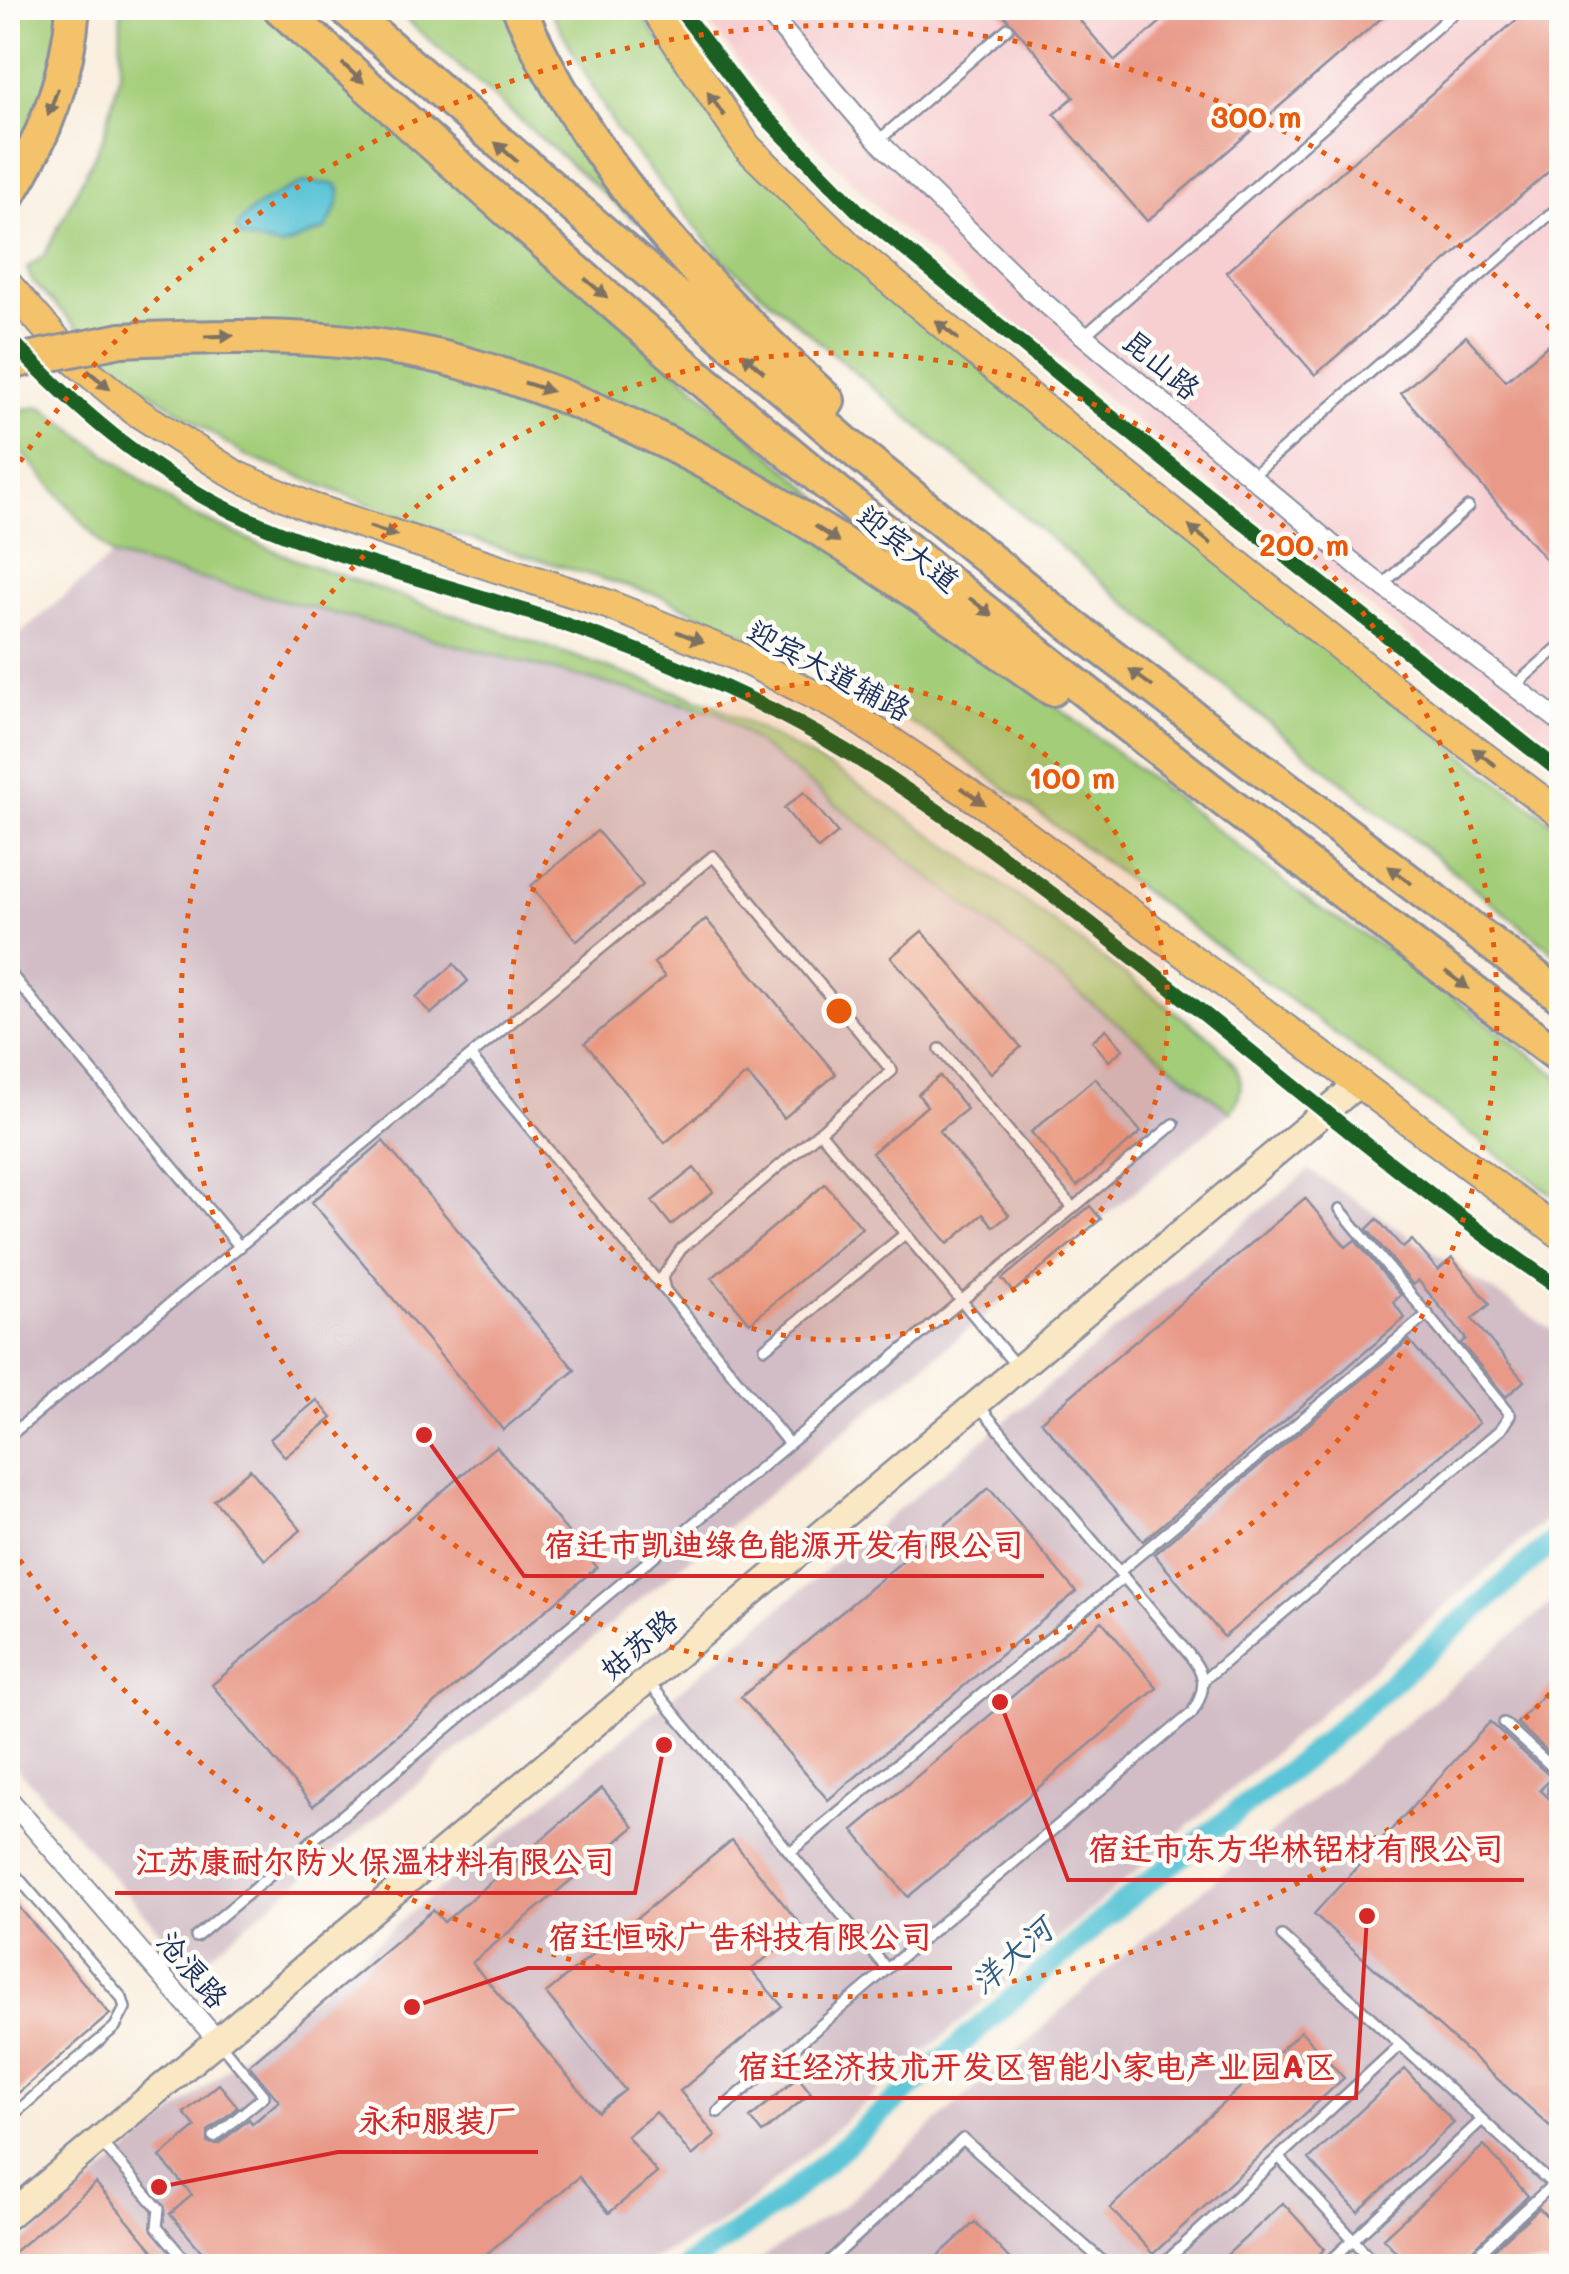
<svg xmlns="http://www.w3.org/2000/svg" width="1569" height="2274" font-family="Mali,'LXGW WenKai TC',sans-serif">
	<style>
		.built { fill: #f7cfd1 }
		.industrial { fill: #d2bdc6 }
		.green { fill: #a3cd78; stroke: #5f7e6b; stroke-width: 2.5 }
		.water { fill: #5cc5d7; stroke: #3c7a9a; stroke-width: 2.5 }
		.lines { fill: none; stroke-linecap: round; stroke-linejoin: round }
		.canal { stroke: #5cc5d7; stroke-width: 22 }
		.building { fill: #e89987 }
		.lane-casing { stroke: #8a8e9e; stroke-width: 14 }
		.street-casing { stroke: #8a8e9e; stroke-width: 22 }
		.secondary-casing { stroke: #8a8e9e; stroke-width: 30 }
		.primary-casing { stroke: #8a8e9e; stroke-width: 32 }
		.highway-casing { stroke: #8a8e9e; stroke-width: 38 }
		.lane { stroke: #fff; stroke-width: 9 }
		.street { stroke: #fff; stroke-width: 18 }
		.secondary { stroke: #fae7c3; stroke-width: 25 }
		.primary { stroke: #f3c26a; stroke-width: 28 }
		.highway { stroke: #f3c26a; stroke-width: 32 }
		.highway-bridge-casing { stroke: #8a8e9e; stroke-width: 38; stroke-linecap: butt }
		.highway-bridge { stroke: #f3c26a; stroke-width: 32 }
		.cycleway-casing { stroke: #fdfcf7; stroke-width: 21 }
		.cycleway { stroke: #1b5e20; stroke-width: 15 }
		.oneway { fill: #7c7163 }
		.ring { fill: none; stroke: #e8590c; stroke-width: 5; stroke-dasharray: 5 10 }
		.labels { text-anchor: middle; stroke-width: 9; stroke-linejoin: round; paint-order: stroke }
		.street-label { font-size: 30px; fill: #1b2f5e; stroke: #fdfcf7 }
		.water-label { font-size: 32px; font-style: italic; fill: #2e5c82; stroke: #fdfcf7 }
		.centre { fill: #e8590c; stroke: #fdfcf7; stroke-width: 5 }
		.ring-label { font-size: 30px; text-anchor: middle; font-weight: bold; fill: #e8590c; stroke: #fdfcf7; stroke-width: 9; stroke-linejoin: round; paint-order: stroke }
		.leader { fill: none; stroke: #d62828; stroke-width: 4 }
		.callout-dot { fill: #d62828; stroke: #fdfcf7; stroke-width: 4 }
		.callout-label { font-size: 32px; text-anchor: middle; font-weight: bold; fill: #d62828; stroke: #fdfcf7; stroke-width: 9; stroke-linejoin: round; paint-order: stroke }
	</style>
	<rect width="100%" height="100%" fill="#fdfcf7"/>
	<filter id="ink" filterUnits="userSpaceOnUse"><feTurbulence type="fractalNoise" baseFrequency=".01" numOctaves="2"/><feDisplacementMap in="SourceGraphic" scale="20" xChannelSelector="R" yChannelSelector="G"/><feConvolveMatrix kernelMatrix="1 2 1 2 8 2 1 2 1" color-interpolation-filters="sRGB"/></filter>
	<filter id="wash" filterUnits="userSpaceOnUse"><feTurbulence type="fractalNoise" baseFrequency=".0048" numOctaves="4" result="noise"/><feDisplacementMap in="SourceGraphic" scale="40" xChannelSelector="R" yChannelSelector="G"/><feGaussianBlur stdDeviation="2.25" result="paint"/><feColorMatrix in="noise" values="0 0 0 0 0 0 0 0 0 0 0 0 0 0 0 0 0 1.4 0 .05"/><feComposite in="paint" operator="in"/></filter>
	<g filter="url(#wash)">
		<rect width="100%" height="100%" fill="#f9eddd"/>
		<!-- built -->
		<path class="built" d="M698,8H1561V757L1218,489L894,224L761,90Z"/>
		<!-- industrial -->
		<path class="industrial" d="M112,556L400,623L719,713L1231,1112L193,1969L8,1757V644Z
			M1309,1170L1561,1336V1507L749,2203L712,2229L637,2266H8V2254L431,1896Z
			M1561,1595V2266H749L845,2204L1125,1954Z"/>
		<!-- green -->
		<path class="green" d="M8,8H64L46,92L8,167Z
			M121,8H270L848,523L875,574L962,633L1313,904L1399,957L1561,1078V1201L941,741L827,672L660,596L420,524L244,455L121,372L32,281L27,268L44,256L104,136L120,72Z
			M393,8H512L636,222Z
			M549,8H637L724,135L1397,705L1561,829V958L1248,706L724,261L617,131Z
			M42,407L182,510L296,560L712,704L844,775L966,858L1212,1039C1236,1065 1252,1080 1231,1112L719,713L112,556L8,436V411Z"/>
		<!-- water -->
		<path class="water" d="M305,182L334,184L340,189L339,202L326,229L281,247L242,238L236,229C249,205 281,193 305,182Z"/>
		<g class="lines">
			<!-- canal -->
			<path class="canal" d="M686,2266L779,2203L1117,1907L1310,1754L1562,1534"/>
		</g>
		<g id="blocks">
			<!-- building -->
			<path class="building" d="M998,8H1069L1115,61L1177,8H1393L1147,221L1054,114L1074,97Z
				M1530,8H1562V160L1315,375L1226,272Z
				M1562,333V578L1401,393L1466,336L1506,381Z
				M804,792L838,833L818,849L784,808Z
				M597,831L643,885L577,941L531,886Z
				M706,919L836,1074L784,1118L747,1074L665,1143L585,1043L665,977L654,963Z
				M922,931L1021,1047L991,1073L891,957Z
				M454,964L468,981L431,1014L416,997Z
				M1106,1029L1123,1049L1109,1061L1092,1041Z
				M940,1076L967,1109L939,1131L1009,1215L994,1227L983,1214L948,1244L872,1153L927,1106L918,1094Z
				M1095,1078L1141,1132L1077,1186L1031,1132Z
				M383,1141L575,1370L503,1430L312,1202Z
				M694,1168L713,1192L671,1225L652,1201Z
				M825,1184L862,1228L750,1323L712,1278Z
				M1305,1198L1346,1247L1355,1240L1401,1295L1393,1302L1405,1318L1143,1541L1041,1421Z
				M1090,1206L1101,1219L1013,1292L1002,1279Z
				M1377,1219L1403,1248L1412,1240L1438,1270L1452,1258L1490,1304L1472,1319L1524,1381L1506,1397L1461,1343L1466,1339L1436,1302L1418,1280L1413,1285L1367,1229Z
				M1409,1340L1479,1423L1224,1637L1154,1554Z
				M317,1400L332,1418L285,1457L270,1439Z
				M496,1446L597,1567L313,1806L212,1685Z
				M250,1469L301,1530L265,1560L214,1500Z
				M989,1488L1076,1592L828,1800L741,1697Z
				M1102,1621L1157,1688L908,1897L853,1830Z
				M1562,1675V1765L1517,1723Z
				M1490,1722L1552,1778L1540,1790L1562,1810V2137L1314,1914Z
				M602,1788L634,1827L472,1963L598,2112L625,2090L546,1993L732,1840L803,1928L751,1970L782,2006L680,2091L716,2136L692,2156L656,2112L627,2136L657,2173L609,2213L579,2177L472,2266H214L170,2214L192,2195L160,2157L196,2127L184,2113L219,2084L238,2107L208,2131V2143L218,2144L249,2119L252,2124L279,2101L249,2065L433,1910L444,1922Z
				M8,1894L110,2014L8,2102Z
				M1301,2031L1344,2078L1153,2254L1110,2208Z
				M1405,2069L1454,2123L1358,2212L1309,2159Z
				M798,2077L811,2093L762,2133L750,2118Z
				M1484,2145L1528,2196L1457,2266H1410L1383,2238Z
				M96,2183L166,2266H8V2257Z
				M1283,2203L1325,2249L1306,2266H1215Z
				M1539,2208L1562,2232V2266H1476Z
				M975,2222L1016,2266H927Z"/>
		</g>
	</g>
	<g filter="url(#ink)">
		<use href="#blocks" fill-opacity="0" stroke="#8a8e9e" stroke-width="2.5"/>
		<g class="lines">
			<!-- lane casing -->
			<g class="lane-casing">
				<path id="lane" d="M878,141L1008,28
					M1084,336L1459,8
					M1252,476L1562,204
					M1382,585L1468,507
					M1514,686L1562,644
					M8,971L240,1247
					M940,1049L1073,1208
					M471,1057L663,1288
					M820,1132L1017,1367
					M765,1348L905,1234
					M8,1437L713,856L892,1071L681,1249L662,1278L665,1290L789,1444
					M1119,1572L1428,1314
					M1205,1679L1501,1429L1510,1415L1340,1209
					M649,1683L887,1969L718,2112
					M1504,1723L1562,1776
					M1553,1790L1562,1798
					M790,1852L1124,1577
					M8,1866L122,1998L125,2008L115,2027L8,2119
					M1282,1936L1562,2193
					M196,1937L1174,1124
					M887,1969L1192,1713C1208,1687 1206,1675 1187,1652L979,1406
					M214,2137L264,2096L220,2043
					M101,2142L159,2209L157,2227L190,2266
					M1279,2157L1377,2266
					M824,2266L963,2139L1108,2266
					M1161,2266L1400,2045
					M1325,2266L1482,2120
					M1465,2266L1552,2185"/>
			</g>
			<!-- street casing -->
			<g class="street-casing">
				<path id="street" d="M764,8L878,141L1034,294L1367,574L1562,723
					M8,1798L218,2041"/>
			</g>
			<!-- secondary casing -->
			<g class="secondary-casing">
				<path id="secondary" d="M8,2216L1358,1084"/>
			</g>
			<!-- primary casing -->
			<g class="primary-casing">
				<path id="primary" d="M654,8L747,147L851,248L1077,436L1392,688L1562,815
					M8,285L75,361L134,410L237,476L310,507L607,604L737,656L844,710L987,806L1562,1235"/>
			</g>
			<!-- highway casing -->
			<g class="highway-casing">
				<path id="highway" d="M280,8C471,178 660,349 859,510C1089,697 1324,880 1562,1058
					M345,8L848,445L1066,621L1562,997
					M519,8C585,162 706,288 828,401
					M8,196C44,139 68,75 73,8
					M121,340C232,335 351,332 460,362C679,422 870,558 1052,689"/>
			</g>
			<!-- lane -->
			<use href="#lane" class="lane"/>
			<!-- street -->
			<use href="#street" class="street"/>
			<!-- secondary -->
			<use href="#secondary" class="secondary"/>
			<!-- primary -->
			<use href="#primary" class="primary"/>
			<!-- highway -->
			<use href="#highway" class="highway"/>
			<!-- highway-bridge casing -->
			<g class="highway-bridge-casing">
				<path id="highway-bridge" d="M8,363L121,340"/>
			</g>
			<!-- highway-bridge -->
			<use href="#highway-bridge" class="highway-bridge"/>
			<!-- cycleway casing -->
			<g class="cycleway-casing">
				<path id="cycleway" d="M679,8L750,101L857,210L1179,472L1562,773
					M8,337C73,406 146,470 233,512C327,557 432,580 531,613C638,648 748,691 844,750C1099,907 1315,1121 1562,1290"/>
			</g>
			<!-- cycleway -->
			<use href="#cycleway" class="cycleway"/>
		</g>
		<!-- one-way arrows -->
		<defs><path id="oneway-solid" d="M-6-.8H1V-3.2L6.5 0L1 3.2V.8H-6Z" transform="scale(2.5)"/></defs>
		<g class="oneway">
			<use href="#oneway-solid" transform="translate(353 73) rotate(42)"/>
			<use href="#oneway-solid" transform="translate(53 102) rotate(110)"/>
			<use href="#oneway-solid" transform="translate(716 104) rotate(-125)"/>
			<use href="#oneway-solid" transform="translate(506 152) rotate(-139)"/>
			<use href="#oneway-solid" transform="translate(596 288) rotate(40)"/>
			<use href="#oneway-solid" transform="translate(947 330) rotate(-141)"/>
			<use href="#oneway-solid" transform="translate(219 336) rotate(-2)"/>
			<use href="#oneway-solid" transform="translate(753 363) rotate(-139)"/>
			<use href="#oneway-solid" transform="translate(99 380) rotate(40)"/>
			<use href="#oneway-solid" transform="translate(538 387) rotate(18)"/>
			<use href="#oneway-solid" transform="translate(383 531) rotate(18)"/>
			<use href="#oneway-solid" transform="translate(827 534) rotate(34)"/>
			<use href="#oneway-solid" transform="translate(1200 535) rotate(-141)"/>
			<use href="#oneway-solid" transform="translate(981 607) rotate(38)"/>
			<use href="#oneway-solid" transform="translate(690 637) rotate(22)"/>
			<use href="#oneway-solid" transform="translate(1141 678) rotate(-143)"/>
			<use href="#oneway-solid" transform="translate(1484 757) rotate(-143)"/>
			<use href="#oneway-solid" transform="translate(973 796) rotate(35)"/>
			<use href="#oneway-solid" transform="translate(1400 875) rotate(-143)"/>
			<use href="#oneway-solid" transform="translate(1457 980) rotate(37)"/>
		</g>
	</g>
	<!-- distance rings -->
	<circle cx="839" cy="1011" r="329" fill="#e8590c" fill-opacity=".12"/>
	<g class="ring">
		<circle cx="839" cy="1011" r="329"/>
		<circle cx="839" cy="1011" r="658"/>
		<path d="M1560 1683A986 986 0 0 1 12 1548M12 474A986 986 0 0 1 1560 339"/>
	</g>
	<g class="labels">
		<!-- street labels -->
		<g class="street-label">
			<text transform="translate(1161 365) rotate(40)" y="10">昆山路</text>
			<text transform="translate(908 549) rotate(38)" y="10">迎宾大道</text>
			<text transform="translate(829 671) rotate(28)" y="10">迎宾大道辅路</text>
			<text transform="translate(639 1645) rotate(-40)" y="10">姑苏路</text>
			<text transform="translate(192 1970) rotate(49)" y="10">沧浪路</text>
		</g>
		<!-- water labels -->
		<g class="water-label">
			<text transform="translate(1012 1956) rotate(-41)" y="11">洋大河</text>
		</g>
	</g>
	<circle cx="839" cy="1011" r="15" class="centre"/>
	<g class="ring-label">
		<text x="1256" y="128">300 m</text>
		<text x="1304" y="556">200 m</text>
		<text x="1072" y="789">100 m</text>
	</g>
	<!-- callouts -->
	<path class="leader" d="M424 1435L524 1576H1044M1000 1702L1068 1880H1524M664 1745L635 1893H115M412 2007L528 1968H952M1367 1916L1356 2098H718M159 2187L338 2152H538"/>
	<g class="callout-dot">
		<circle cx="424" cy="1435" r="10"/>
		<circle cx="1000" cy="1702" r="10"/>
		<circle cx="664" cy="1745" r="10"/>
		<circle cx="412" cy="2007" r="10"/>
		<circle cx="1367" cy="1916" r="10"/>
		<circle cx="159" cy="2187" r="10"/>
	</g>
	<g class="callout-label">
		<text x="784" y="1556">宿迁市凯迪绿色能源开发有限公司</text>
		<text x="1296" y="1860">宿迁市东方华林铝材有限公司</text>
		<text x="375" y="1873">江苏康耐尔防火保温材料有限公司</text>
		<text x="740" y="1948">宿迁恒咏广告科技有限公司</text>
		<text x="1037" y="2078">宿迁经济技术开发区智能小家电产业园A区</text>
		<text x="438" y="2132">永和服装厂</text>
	</g>
	<!-- margin -->
	<rect width="1569" height="2274" fill="none" stroke="#fdfcf7" stroke-width="40"/>
</svg>
